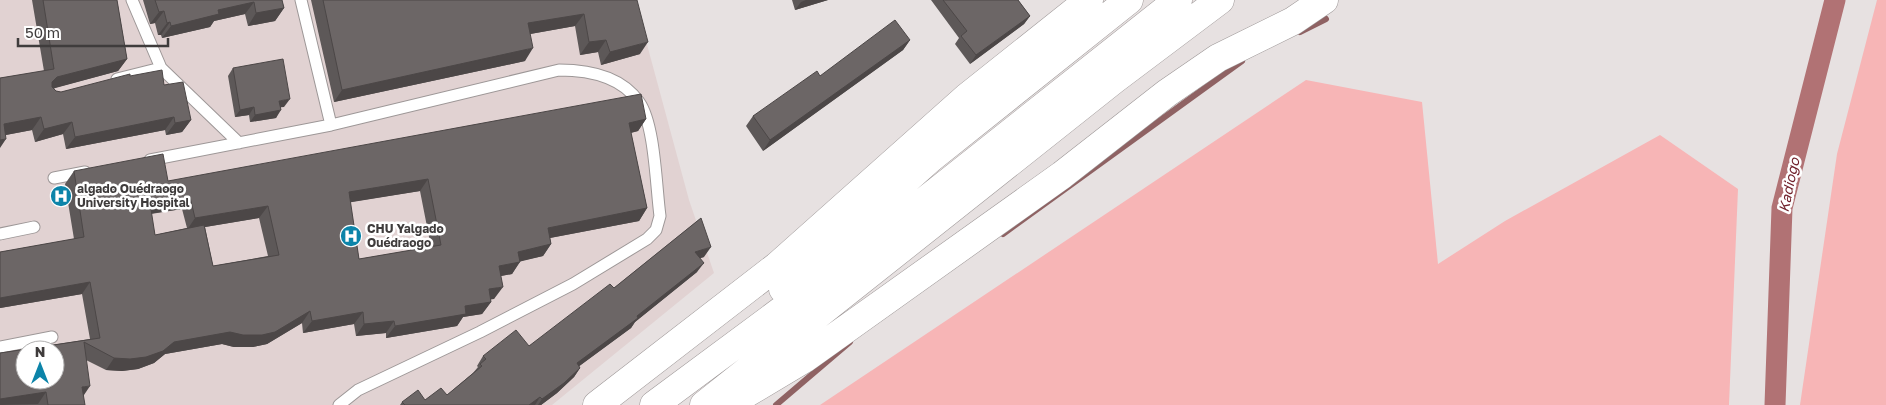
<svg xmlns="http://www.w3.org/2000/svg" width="1886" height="405" font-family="'Golos Text',sans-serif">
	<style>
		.built { fill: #e1d2d2; fill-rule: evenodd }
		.green { fill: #f7b5b6 }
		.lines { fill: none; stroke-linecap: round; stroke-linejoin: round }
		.stream { stroke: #8f6263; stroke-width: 6 }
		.canal { stroke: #b17274; stroke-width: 21 }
		.lane-casing { stroke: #9d9797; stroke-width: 13 }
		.highway-casing { stroke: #9d9797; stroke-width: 29 }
		.lane { stroke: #fff; stroke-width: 11 }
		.highway { stroke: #fff; stroke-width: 28 }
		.wall { fill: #5d5858; fill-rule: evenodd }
		.shaded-wall { fill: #4c4747 }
		.building { fill: #6c6666; stroke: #4c4747; fill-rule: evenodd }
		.labels { text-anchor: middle; stroke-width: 5; stroke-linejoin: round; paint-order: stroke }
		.poi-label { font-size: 12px; font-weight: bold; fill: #3f3c3c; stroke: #fff; text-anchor: start }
		.water-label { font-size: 14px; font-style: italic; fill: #71222c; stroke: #fff }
	</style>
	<rect width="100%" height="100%" fill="#e7e1e1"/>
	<!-- built -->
	<path class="built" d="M0,0H635L689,200L714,273L552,405H0ZM25,350H55V380H25Z"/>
	<!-- green -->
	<path class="green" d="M1877,0H1886V405H1800L1837,154Z
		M1306,80L1422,102L1438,264L1505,221L1660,135L1738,189L1729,405H820Z"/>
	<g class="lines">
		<!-- stream -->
		<path class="stream" d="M1300,32L1326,19
			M1003,234L1242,61
			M776,405L850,342"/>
		<!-- canal -->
		<path class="canal" d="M1775,405L1782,208L1835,0"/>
		<!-- lane casing -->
		<g class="lane-casing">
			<path id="lane" d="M132,0L161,68
				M301,0L331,125
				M117,79L161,68L239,143
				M150,160L331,125L559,70C587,70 621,76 639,102C655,124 656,187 660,216L656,230L647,239L573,284L480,332L358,390L339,405
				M54,178L85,172
				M0,234L34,227
				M0,347L52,337"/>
		</g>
		<!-- highway casing -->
		<g class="highway-casing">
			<path id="highway" d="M783,289L931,158L1129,0
				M597,405L777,266L967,97L1089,0
				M654,405L859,253L1178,0
				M704,405L1115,79L1220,0
				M727,405L804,359L1062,175L1167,93L1218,58L1293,21L1324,0"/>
		</g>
		<!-- lane -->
		<use href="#lane" class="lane"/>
		<!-- highway -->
		<use href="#highway" class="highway"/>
	</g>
	<!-- wall -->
	<path class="wall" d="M32,0H117L127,59L118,71L54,88L56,91L61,92L130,76L164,85L191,120L182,132L166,135L165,130L66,149L63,134L35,142L32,130L6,135L0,147V152V78L44,71Z
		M143,0H282L284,8L275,21L248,26L245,14L214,21L210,27L162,38L161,35H158L155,23L150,24Z
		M311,0H637L640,54L601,65L598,52L580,55L575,26L530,34L525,61L334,102Z
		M792,0H828L795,10Z
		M931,0H1018L1030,16L1024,24L970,64L955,44L959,38Z
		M910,40L903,50L763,151L746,126L753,116L820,76Z
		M233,68L284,107H281L276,118L250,122L249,115L235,117L228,76Z
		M646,119L638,131L631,133L647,208L639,221L550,238L551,244L543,256L520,261L512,274L501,276L494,299H490L491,302L482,314L463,317L457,326L386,338V333L356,336L354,324L303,333L302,323L267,344L253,347H234L222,344L165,354L154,363L138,369L122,371L106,370L86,360L83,396L85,405H0V353L90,339L82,294L0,308V252L74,239L65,184L74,171L168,181ZM420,191L431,247L359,259L350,202ZM182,209L187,228L155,235L151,214ZM259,218L268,256L213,266L205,227Z
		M701,218L704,257L700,258L697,272L635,322L631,328L579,366L580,368L574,377L557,393L541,405H400L402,402L425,400L447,395L473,373L478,367L477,366L483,356L529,346L614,288Z"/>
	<!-- shaded-wall -->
	<path class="shaded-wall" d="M806,0H828L795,10L801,2Z
		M254,2L245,14L214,21L210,27L162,38L171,26L218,10Z
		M284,8L275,21L248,26L256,13Z
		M164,11L155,23L150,24L159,12Z
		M584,14L575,26L519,36L528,23Z
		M1030,16L1024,24L970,64L976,55Z
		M170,22L161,35H158L167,23Z
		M606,40L598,52L580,55L589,42Z
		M910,40L903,50L763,151L770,140Z
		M648,42L640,54L601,65L610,52Z
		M533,48L525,61L334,102L342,90Z
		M127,59L118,71L48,90L52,82L57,77Z
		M290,99L284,107L273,108L279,101Z
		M254,107L249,115L235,117L240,110Z
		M281,110L276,118L250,122L255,115Z
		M41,117L32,130L0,136L4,124Z
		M174,117L165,130L66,149L75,137Z
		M646,119L638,131L621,135L629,123Z
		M191,120L182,132L166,135L175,123Z
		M72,122L63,134L35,142L44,129Z
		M6,139L0,148V140Z
		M428,179L420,191L340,204L349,192Z
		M190,197L182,209L141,215L150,203Z
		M268,206L259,218L187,230L195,218Z
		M647,208L639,221L539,240L548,228Z
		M551,244L543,256L510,264L518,252Z
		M711,247L704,257L688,262L695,252Z
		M520,262L512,274L490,278L499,266Z
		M704,263L697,272L635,322L631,328L570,373L577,363Z
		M90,282L82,294L0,308V298Z
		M503,287L494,299L480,301L489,289Z
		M491,302L482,314L463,317L457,326L386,338L395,326L465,306Z
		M310,311L302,323L267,344L253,347H234L222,344L165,354L154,363L138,369L122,371L106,370L114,358L174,342Z
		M363,312L354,324L303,333L312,321Z
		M394,321L386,333L356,336L364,324Z
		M580,368L574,377L557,393L541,405H538L542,399Z
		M90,386L82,398V387Z
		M46,392L38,404L0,405V399Z
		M540,397L535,405H529Z"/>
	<!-- building -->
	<path class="building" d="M43,0H117L127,59L57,77L52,82V87L56,91L61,92L130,74V76L162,70L164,85L183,82L191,120L175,123L174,117L75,137L72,122L44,129L41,117L4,124L6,139L0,140V78L54,69Z
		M155,0H282L284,8L256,13L254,2L218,10L219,14L171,26L170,22L167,23L164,11L159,12Z
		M323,0H637L648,42L610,52L606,40L589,42L584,14L528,23L533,48L342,90Z
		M943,0H1018L1030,16L976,55L961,36L967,31Z
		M895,20L910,40L770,140L753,116L817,71L820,76Z
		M283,59L290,99L279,101L281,110L255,115L254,107L240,110L233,68Z
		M641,94L646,119L629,123L647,208L548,228L551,244L518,252L520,262L499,266L503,287L489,289L491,302L465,306L466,314L395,326L394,321L364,324L363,312L312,321L310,311L275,332L262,335H243L230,332L174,342L163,351L146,357L130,359L114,358L84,342L90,386L82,387L85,405H48L46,392L0,399V353L100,338L90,282L0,298V252L84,237L74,171L163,154L168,181ZM428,179L441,245L359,259L349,192ZM190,197L195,218L268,206L279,255L213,266L204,225L155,235L150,203ZM25,350H55V380H25Z
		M701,218L711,247L695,252L704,263L637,316L638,318L577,363L580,368L564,383L542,399L540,397L529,405H405L402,402L418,390L425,400L441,388L447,395L482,366L480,364L486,359L483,356L516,330L529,346L610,284L614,288Z"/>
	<!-- icons -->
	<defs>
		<g id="hospital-disc" transform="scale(1.125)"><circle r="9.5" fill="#0c84a9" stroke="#fff"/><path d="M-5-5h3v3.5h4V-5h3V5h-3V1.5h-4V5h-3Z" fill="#fff"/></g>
	</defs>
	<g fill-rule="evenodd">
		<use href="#hospital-disc" x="61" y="196"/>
		<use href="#hospital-disc" x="351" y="236"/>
	</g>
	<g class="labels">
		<!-- poi labels -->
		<g class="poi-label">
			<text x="77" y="193">algado Ouédraogo<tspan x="77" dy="14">University Hospital</tspan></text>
			<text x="367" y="233">CHU Yalgado<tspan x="367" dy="14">Ouédraogo</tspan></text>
		</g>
		<!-- water labels -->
		<g class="water-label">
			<text transform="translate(1789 185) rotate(-78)" y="5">Kadiogo</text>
		</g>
	</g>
	<!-- north arrow -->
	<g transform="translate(40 365)"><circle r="24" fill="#ffffff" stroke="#b2b1b1"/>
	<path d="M0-4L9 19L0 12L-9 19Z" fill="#0c84a9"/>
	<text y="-8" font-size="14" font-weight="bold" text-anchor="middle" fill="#3f3c3c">N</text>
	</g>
	<!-- scale -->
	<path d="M18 38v8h150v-8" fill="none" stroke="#3f3c3c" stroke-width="2.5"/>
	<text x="25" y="38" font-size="15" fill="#3f3c3c" stroke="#ffffff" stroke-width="4" paint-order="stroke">50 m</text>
</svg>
